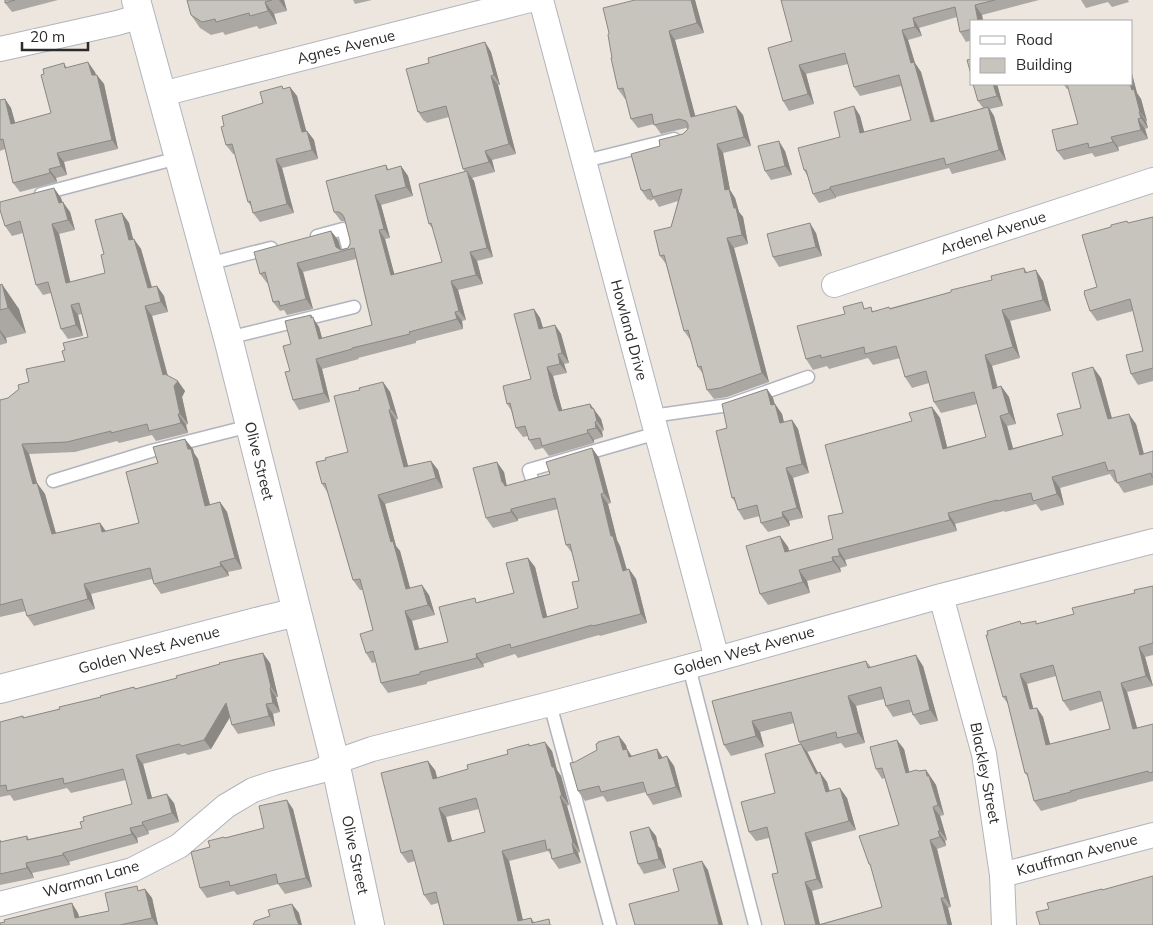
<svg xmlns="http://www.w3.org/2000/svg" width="1153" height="925" font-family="Mulish,sans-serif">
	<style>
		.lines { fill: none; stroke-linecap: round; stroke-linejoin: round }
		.service-casing { stroke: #b1b4bd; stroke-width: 15 }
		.minor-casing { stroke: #b1b4bd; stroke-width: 26 }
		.tertiary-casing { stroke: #b1b4bd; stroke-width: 30 }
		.service { stroke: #fff; stroke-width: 12 }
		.minor { stroke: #fff; stroke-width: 24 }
		.tertiary { stroke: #fff; stroke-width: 28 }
		.wall { fill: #aba8a3; fill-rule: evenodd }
		.shaded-wall { fill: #8b8884 }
		.building { fill: #c7c3bd; stroke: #8b8884; fill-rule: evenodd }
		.labels { text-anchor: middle; stroke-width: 4.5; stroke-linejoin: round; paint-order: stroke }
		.street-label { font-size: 15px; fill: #2b2b2b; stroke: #fff }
	</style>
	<rect width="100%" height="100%" fill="#ece6de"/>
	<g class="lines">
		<!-- service casing -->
		<g class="service-casing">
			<path id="service" d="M585,161L674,139
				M41,194L178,158
				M317,236L343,229L349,251
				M208,264L271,248
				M228,338L354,307
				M652,416L729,405L808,377
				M53,481L151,451L250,426
				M533,482L529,470L657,433
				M689,667L755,925
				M550,704L610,925"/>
		</g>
		<!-- minor casing -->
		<g class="minor-casing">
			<path id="minor" d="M541,0L717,659
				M0,49L117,23L141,16
				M162,94L530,0
				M834,285L1153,180
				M941,596L984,754L1002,875L1004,925
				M1002,875L1153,835
				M0,904L132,870L179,846L226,806L253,790L274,783L320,771L335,762L372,749L550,704L717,659L941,596L1153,541"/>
		</g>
		<!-- tertiary casing -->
		<g class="tertiary-casing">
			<path id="tertiary" d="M136,0L228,338L297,612L335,762L370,925
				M0,689L264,620L297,612"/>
		</g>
		<!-- service -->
		<use href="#service" class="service"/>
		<!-- minor -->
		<use href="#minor" class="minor"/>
		<!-- tertiary -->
		<use href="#tertiary" class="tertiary"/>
	</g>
	<!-- wall -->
	<path class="wall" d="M5,0H58L12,12L5,3Z
		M187,0H284L287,11L274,14L277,24L259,29L257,26L225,35L223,32L211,35L200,28L191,15Z
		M353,0H372L355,4Z
		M635,0H695L704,33L675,40L695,116L743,115L751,146L723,153L730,190L735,198L739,212L743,217L748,244L734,248L769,382L727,397L714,399L707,390L703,374L698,367L691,341L684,331L666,264L660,256L671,227L678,201L659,207L654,199L650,201L649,199L648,200L641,190L660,146L683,134L688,129L686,128L661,134L654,124L638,128L631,119L626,98L625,99L618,89L612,58Z
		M781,0H1039L982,15L983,21H972V40L966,42L960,32L957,17L919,28L922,36L908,40L915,63L921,72L935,121L983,108L978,101L973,84H997L1003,106L990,109L994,116L1006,160L952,174L949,168L836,197V198L819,203L813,194L808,177L804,170L840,137L854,106L860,116L864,132L911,120L901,86L860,96L854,87L848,64L806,74L814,104L789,111L783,101L792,41Z
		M1081,0H1128L1129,2L1112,7L1108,2L1086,8Z
		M485,42L491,52L500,85H498L516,154L492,160L495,172L472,178L474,181L493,257L477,261L483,284L458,290L466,320L462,321L463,329L416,341V343L358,358L359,359L322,369L330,402L299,410L293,400L290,371L291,344L311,315L319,327L322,338L372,325L356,259L303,272L313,309L287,315L284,310L280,311L273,302L268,283H267L260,274L331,231L338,240L341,249L348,248L350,244V240L345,221H341L334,212L386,165L389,170L401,166L408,176L413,196L381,205L390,238L385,239L394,274L442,262L433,229L429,224L465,172L463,169L449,117L427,123L425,121H424L418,112L429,63Z
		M64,63L67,68L95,72L96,75L104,84L118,149L64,162L67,175L56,178L57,182L20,192L13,183L5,149L0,151V100L5,99L11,108L15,123L51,113L44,74Z
		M1132,74L1137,93L1141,99L1147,121H1146L1148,128L1145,129L1148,139L1118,147L1119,151L1095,157L1092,153L1064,160L1057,151L1078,124L1069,89H1067L1063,84H1132Z
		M290,87L297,96L306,131H307L314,140L318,159L282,168L294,213L260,222L253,213L251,206L248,202L235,154H233L226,145L224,126L263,103L284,89Z
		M785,151L792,175L771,180L765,171Z
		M54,188L61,198L62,202L70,212L75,230L59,234L70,282L105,273L104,254L122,213L129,223L133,239L141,249L152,287L157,286L164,296L168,312L152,316L168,376L185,391L182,397L188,424L186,425L188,433L156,441L152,435L119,443L117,441L75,452L29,454L37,483L45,494L56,533L100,523L106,531L139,523L158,463L193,449L194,453L198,459L210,505L220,502L227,512L242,569L228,572L229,576L161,594L154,584L152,579L91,594L95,609L34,626L27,616L26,611L0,617V400L8,398L29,382L65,361V350L88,337L82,314L78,315L83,336L68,339L61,329L51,293L43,295L36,285L23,233L12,236L5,226Z
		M1153,217V381L1138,385L1131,374L1143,351L1133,311L1097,321L1090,311L1097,287L1129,223Z
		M816,233L822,256L779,267L773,257Z
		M1024,268L1027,272L1043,281L1051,311L1010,321L1020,358L992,366L998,388L1001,386L1009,397L1016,424L1007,426L1013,448L1063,435L1101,378L1112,418L1136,424L1144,454L1153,451V485L1124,493L1117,482H1115L1110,474L1060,488L1064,505L1041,511L1036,504L1005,512L1004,511L955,524L957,531L845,560L847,566L840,568L841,572L807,581L810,593L768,605L760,594L780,536L788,547L789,551L833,539L843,513L912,421L932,407L940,418L947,447L986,437L977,404L941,413L934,402L929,383L912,388L905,377L900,358L873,365L868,358L829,369L827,366L813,370L806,359L867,309L874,311L890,308L951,292L992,280Z
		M0,285L19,309L26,333L6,338L7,343L0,345Z
		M534,309L540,318L543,328L555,325L561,334L569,363L564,364L567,373L553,376L562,410L590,404L601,419L604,430L602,432L603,437L594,440V443L549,456L543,448L535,450L529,440L528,436L523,437L516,428L511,410L507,404L531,379Z
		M383,382L390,392L398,419L396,420L408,466L431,461L438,470L443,488L385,504L396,546L400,551L410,588L429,595L435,615L412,621L419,649L448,642L478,602L514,593L528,558L535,567L547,617L578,608L579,581L572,553L566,545L558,509L518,519V521L493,528L486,518L504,472L507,486L550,474L592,448L599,458L611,503L608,504L617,540L620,546L627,570L629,569L636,579L647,623L600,636L599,635L518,658L515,654L483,664L484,667L427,682V684L388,693L381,683L376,662L372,663L366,653L373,630L363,590H360L353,580L328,493L322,484L348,452L360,390Z
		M767,389L773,398L775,404L782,414L784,422L792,420L798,429L809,473L793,478L803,518L789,521L790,526L768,532L761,523L760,516L744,520L738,510L735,502L732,498L727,428Z
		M1153,586V655L1145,657L1153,686L1127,692L1137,728L1153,724V781L1077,800V801L1041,811L1034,801L1028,777L1025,773L1008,704L1003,697L1022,624H1038L1074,614ZM1056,676L1063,701L1070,711L1103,701L1110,729L1050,744L1043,717L1037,708H1033L1027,684Z
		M866,661L871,667L923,666L938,721L920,725L913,715L912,712L893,717L886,706L884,699L856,706L865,743L845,748L841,743L807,752L818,773L827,782L830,791L847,798L856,830L811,842L823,888L812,891L820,924L882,907L872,868L869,864L899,825L885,778L882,779L876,769L904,749L909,772L919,771L926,770L936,785L944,815L940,816L947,840L945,841L946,846L937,849L951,907L948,908L952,925H785L778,873L769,838L756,841L749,832L775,793L800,744L799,742L794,723L760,732L764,747L731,756L724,745L712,701Z
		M270,663L278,697H276L280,712L273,714L275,726L238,734L232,725L230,717L211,749L188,755L185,753L143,764L152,798L174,803L179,822L148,831L149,834L137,838L138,843L69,862L70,865L32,873L34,878L0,885V840L1,842L27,836L29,839L82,828L132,804L126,780L71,793L67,788L14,801L10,795L0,797V722L23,716L24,718L60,709L134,687L136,689Z
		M626,745L627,749L632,756L657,749L663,758L667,756L674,766L682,797L653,805L647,795L646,792L607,802L603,796L585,801L578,791Z
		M530,746L552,751L557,770L561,776L569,805L567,806L580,852L578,853L581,863L559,869L552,859L551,855L548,851L509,861L523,920L531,918L534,922L553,925H444L438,903L431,905L424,895L415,861L408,863L401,853L435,770L437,778L468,769L508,754ZM479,809L485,832L452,841L446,817Z
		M293,809L312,887L285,894L278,884L237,895L234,891L207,898L200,888L210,847L225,838L264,828Z
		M656,836L658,846L661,849L666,868L644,874L638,864Z
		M145,889L152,898L158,925H0L78,913L79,917L109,911L140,890Z"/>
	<!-- shaded-wall -->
	<path class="shaded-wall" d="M279,0H284L287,11Z
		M691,0H695L704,33L697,23Z
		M265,2L274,14L277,24L268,11Z
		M975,5L982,15L983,21H978Z
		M913,18L919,28L922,36L915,27Z
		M902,30L908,40L915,63L921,72L937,132L931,122L911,63Z
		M669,31L675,40L698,126L691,117Z
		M485,42L491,52L500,85L494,75Z
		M88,62L95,72L98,84L92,75Z
		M799,65L806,74L814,104L808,94Z
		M1132,74L1137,93L1141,99L1147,121L1140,112L1132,90L1130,84H1132Z
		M97,75L104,84L118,149L112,140Z
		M491,76L498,85L516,154L509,144Z
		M993,84H997L1003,106L997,96Z
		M290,87L297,96L309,141L302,132Z
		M5,99L11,108L18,133L11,124Z
		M736,106L743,115L751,146L744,137Z
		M854,106L860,116L867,142L860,133Z
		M988,107L994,116L1006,160L999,150Z
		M1139,112L1146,121L1148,128L1141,118Z
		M1138,119L1145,129L1148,139L1141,130Z
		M307,131L314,140L318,159L312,150Z
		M1111,137L1118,147L1119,151L1113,142Z
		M779,141L785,151L792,175L785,166Z
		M717,144L723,153L730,190L735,198L739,212L743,217L748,244L742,235L734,208L725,190Z
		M485,151L492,160L495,172L489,162Z
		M57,153L64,162L67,175L61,166Z
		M276,159L282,168L294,213L287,204Z
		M401,166L408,176L413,196L406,187Z
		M49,169L56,178L57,182L50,173Z
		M467,171L474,181L493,257L487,248Z
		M830,187L836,197V198L830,189Z
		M54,188L61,198L66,213L59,203Z
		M375,195L381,205L390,238L384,229Z
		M63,202L70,212L75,230L68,220Z
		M122,213L129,223L136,250L129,240Z
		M810,223L816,233L822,256L816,247Z
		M52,224L59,234L73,293L66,283Z
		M379,230L385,239L397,284L391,275Z
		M331,231L338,240L341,251L336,247Z
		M727,238L734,248L769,382L762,373Z
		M134,239L141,249L155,299L148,288Z
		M470,252L477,261L483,284L476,275Z
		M297,263L303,272L313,309L306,299Z
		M1036,270L1043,281L1051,311L1043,300Z
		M451,281L458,290L466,320L459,311Z
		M2,284L19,309L26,333L8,308Z
		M157,286L164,296L168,312L161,302Z
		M71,305L78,315L83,336L76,325Z
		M145,306L152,316L170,385L163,375Z
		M534,309L540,318L546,338L539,329Z
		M1002,310L1010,321L1020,358L1013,347Z
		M455,312L462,321L463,329L457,319Z
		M311,315L319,327L325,349L319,339Z
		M555,325L561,334L569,363L562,353Z
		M0,330L6,338L7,343L0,332Z
		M558,354L564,364L567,373L560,364Z
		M985,355L992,366L1000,400L993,389Z
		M316,359L322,369L330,402L324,393Z
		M547,367L553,376L561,406L565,420L559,411L554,397Z
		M1093,367L1101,378L1115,430L1108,419Z
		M178,381L185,391L182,397L188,424L180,414L174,386Z
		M383,382L390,392L398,419L391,409Z
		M1001,386L1009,397L1016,424L1009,413Z
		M767,389L773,398L777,414L775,404L782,414L786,432L780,423L771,405Z
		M590,404L601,419L604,430L597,421L591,408Z
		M932,407L940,418L950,459L943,449Z
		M389,410L396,420L411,477L404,467Z
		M178,414L186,425L188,433L181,423Z
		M1129,414L1136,424L1147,466L1140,455Z
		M1000,416L1007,426L1016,460L1009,450Z
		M792,420L798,429L809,473L802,464Z
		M595,422L602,432L603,437L596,428Z
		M587,430L594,440V443L588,433Z
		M185,439L193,449L194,453L198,459L213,516L205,506Z
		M22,444L29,454L37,483L45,494L59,545L52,534L33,484Z
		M592,448L599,458L611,503L604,493Z
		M431,461L438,470L443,488L436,478Z
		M497,462L504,472L507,488L510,492L502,482Z
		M786,468L793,478L803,518L797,508Z
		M1052,477L1060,488L1064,505L1057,494Z
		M601,494L608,504L617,540L620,546L630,581L623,571L611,536Z
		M378,495L385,504L396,546L400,551L413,599L406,589L391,542Z
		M220,502L227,512L242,569L235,558Z
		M511,509L518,519V521L511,512Z
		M782,512L789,521L790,526L783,517Z
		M948,513L955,524L957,531L950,520Z
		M100,523L107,533L102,532Z
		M780,536L788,547L792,563L785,552Z
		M838,549L845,560L847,566L840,556Z
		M832,557L840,568L841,572L833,561Z
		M528,558L535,567L550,628L543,618Z
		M220,562L228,572L229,576L221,566Z
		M629,569L636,579L647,623L641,614Z
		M799,570L807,581L810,593L803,582Z
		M84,584L91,594L95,609L88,599Z
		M422,585L429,595L435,615L428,605Z
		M405,611L412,621L422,660L415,650Z
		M1139,647L1145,657L1153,686L1146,676Z
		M263,653L270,663L278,697L271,687Z
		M476,654L483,664L484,667L477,658Z
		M916,655L923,666L938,721L930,710Z
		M1020,674L1027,684L1036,719L1030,709Z
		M1121,683L1127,692L1140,738L1133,729Z
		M270,688L276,697L280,712L273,703Z
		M848,696L856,706L865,743L858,733Z
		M226,703L233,712L211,749L204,740Z
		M266,704L273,714L275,726L269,716Z
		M1037,708L1043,717L1053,755L1046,745Z
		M752,721L760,732L764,747L756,736Z
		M619,736L626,745L630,760L623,750Z
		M897,740L904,749L912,783L906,773Z
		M545,742L552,751L557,770L561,776L569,805L562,796L552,767Z
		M801,744L808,753L823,783L816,774Z
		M627,749L633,759L629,757Z
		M657,749L663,759H659Z
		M136,755L143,764L155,809L148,799Z
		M667,756L674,766L682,797L676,787Z
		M428,761L435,770L440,788L433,779Z
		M926,770L936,785L944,815L938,805Z
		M820,772L827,782L832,802L826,792Z
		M840,788L847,798L856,830L849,821Z
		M167,794L174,803L179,822L172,813Z
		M560,796L567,806L580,852L573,842Z
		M287,800L293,809L312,887L306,878Z
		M933,807L940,816L947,840L940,831Z
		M439,808L446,817L455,852L448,842Z
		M142,822L148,831L149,834L143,825Z
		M649,827L656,836L658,846L661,849L666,868L659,859Z
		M130,828L137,838L138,843L132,834Z
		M938,831L945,841L946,846L940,837Z
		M805,833L811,842L823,888L817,879Z
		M930,840L937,849L951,907L945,898Z
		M572,843L578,853L581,863L574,853Z
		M502,851L509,861L524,925L518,921Z
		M63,853L69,862L70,865L63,855Z
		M702,861L708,870L723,925H719Z
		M26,863L32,873L34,878L27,868Z
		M805,882L812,891L820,925H816Z
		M145,889L152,898L158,925H157L152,918Z
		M941,898L948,908L952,925H948Z
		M72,903L78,913L81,925L75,918Z
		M292,904L299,913L302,925H299L296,918Z"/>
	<!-- building -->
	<path class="building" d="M5,0H15L5,3Z
		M187,0H272L265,2L268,11L250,16L249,13L216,22L215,19L202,22L191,15Z
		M635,0H691L697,23L669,31L691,117L736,106L744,137L717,144L725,190L729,189L734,208H736L742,235L727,238L762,373L720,388L707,390L701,366L698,367L688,330L684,331L664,255L660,256L654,231L671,227L682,189L653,197L650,189L644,191L643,190H641L631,154L660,146L659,140L683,134L688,129V124L686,121L679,119L654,125L652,114L631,119L623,88L618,89L611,58H612L608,35L609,33L603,8Z
		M781,0H995L975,5L978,21H972V29L960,32L955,7L913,18L915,27L902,30L911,63L914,62L931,122L988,107L999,150L946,165L944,158L830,187V189L813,194L806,170H804L798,148L840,137L834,112L854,106L860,133L911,120L899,75L854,87L845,53L799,65L808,94L783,101L768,48L792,41Z
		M485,42L494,75L491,76L509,144L485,151L489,162L463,169L446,106L420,113L419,111L418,112L406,69L429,63L428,58Z
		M972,59V78L967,60Z
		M88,62L92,75H97L112,140L57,153L61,166L49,169L50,173L13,183L3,139L0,140V100L5,99L11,124L51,113L41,75L44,74L43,69L64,63L65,68Z
		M973,84H993L997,96L978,101Z
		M1067,84H1130L1132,90L1134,89L1140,112H1139L1141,118L1138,119L1141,130L1111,137L1113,142L1089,148L1088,143L1057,151L1052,130L1078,124Z
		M282,86L283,89L290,87L302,132L307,131L312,150L276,159L287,204L253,213L250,201L248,202L232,144L226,145L221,127L224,126L222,116L263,103L260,92Z
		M779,141L785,166L765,171L758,146Z
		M386,165L387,170L401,166L406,187L375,195L384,229L379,230L391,275L442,262L431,223L429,224L419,184L467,171L487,248L470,252L476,275L451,281L459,311L455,312L457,319L409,332L410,334L352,348V349L316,359L324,393L293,400L285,372L290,371L283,346L291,344L285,321L311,315V318L313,317L319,339L372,325L354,248L297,263L306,299L280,306L279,301L273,302L265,272L260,274L254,252L331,231L336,247L341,250L348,248L350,244V240L344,217L342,214L339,212H334L326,181Z
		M54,188L59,203L63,202L68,220L52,224L66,283L105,273L101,255L104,254L95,220L122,213L129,240L134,239L148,288L157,286L161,302L145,306L163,375L165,374L178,381L174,386L180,414H178L181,423L149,431L147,424L111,433V431L67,442L22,444L33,484L37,483L52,534L100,523L102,532L139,523L126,472L158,463L153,447L185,439L188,449H191L205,506L220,502L235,558L220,562L221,566L154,584L150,568L84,584L88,599L27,616L22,599L0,605V400L8,398L19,389L18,385L29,382L26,369L65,361L62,351L65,350L63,343L88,337L79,303L71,305L76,325L61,329L48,282L36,285L20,221L5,226L0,210V202Z
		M1153,217V368L1131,374L1126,355L1143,351L1130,299L1090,311L1084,293L1085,292L1084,291L1097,287L1082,235L1111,227V225L1127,221L1128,223Z
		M810,223L816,247L773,257L767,234Z
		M1024,268L1025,273L1036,270L1043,300L1002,310L1013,347L985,355L993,389L1001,386L1009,413L1000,416L1009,450L1063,435L1057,414L1081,408L1072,373L1093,367L1108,419L1129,414L1140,455L1153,451V477H1152L1151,473L1117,483L1114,470L1108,471L1105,462L1052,477L1057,494L1033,501L1031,493L997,501V500L948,513L950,520L838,549L840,556L832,557L833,561L799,570L803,582L760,594L746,546L780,536L785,552L833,539L828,516L843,513L825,445L912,421L909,413L932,407L943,449L986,437L974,392L934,402L926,371L905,377L896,346L865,354L864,347L821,358V355L806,359L797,326L845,314L843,307L862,302L864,309L871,307L872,312L889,307L890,309L951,292V290L992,280L991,276Z
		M2,284L8,308L0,310V285Z
		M534,309L539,329L555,325L562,353L558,354L560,364L547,367L554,397L559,411L590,404L591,408L594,409L597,421L595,422L596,428L587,430L588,433L542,446L540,438L529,440L525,426L516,428L510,403L507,404L503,386L531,379L514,314Z
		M383,382L391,409L389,410L404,467L431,461L436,478L378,495L391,542L393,541L406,589L422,585L428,605L405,611L415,650L448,642L439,607L475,598L476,603L514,593L506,563L528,558L543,618L578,608L572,582L579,581L570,544L566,545L555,498L511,509V512L486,518L473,468L497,462L502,482H503L505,486L550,474L546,462L592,448L604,493L601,494L611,536H613L623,571L629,569L641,614L593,626L592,625L511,648L510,644L476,654L477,658L420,672V674L381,683L373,651L366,653L360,634L373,630L360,579L353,580L325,483L322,484L316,462L326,460L325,458L348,452L334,396L360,390L359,388Z
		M767,389L771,405L775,404L780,423L792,420L802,464L786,468L797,508L782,512L783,517L761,523L757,505L738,510L734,497L732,498L716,431L727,428L722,404Z
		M1153,586V643L1139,647L1146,676L1121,683L1133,729L1153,724V772L1149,773L1148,771L1070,791L1071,792L1034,801L1027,773H1025L1006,696L1003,697L986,635H988L987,631L1020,621L1021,624L1036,621V624L1074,614L1072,608L1135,593L1134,590ZM1053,665L1063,701L1100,691L1110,729L1046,745L1037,708L1030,709L1020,674Z
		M263,653L271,687L270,688L273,703L266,704L269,716L232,725L226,703L204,740L182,746L179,744L136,755L148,799L167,794L172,813L142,822L143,825L130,828L132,834L63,853V855L26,863L27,868L0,874V840V842L27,836V840L82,828L80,822L84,821L83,817L132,804L123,769L64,784L63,778L7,791L6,785L0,786V722L23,716V718L60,709L59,707L101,697L100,696L134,687L135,689L177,678L176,676L220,664L219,663Z
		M916,655L930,710L913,715L909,700L886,706L881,687L848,696L858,733L837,738L836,732L799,742L791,712L752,721L756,736L724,745L712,701L866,661L868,668Z
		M619,736L623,750L627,749L629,757L657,749L659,759L667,756L676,787L647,795L643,782L601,792L599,786L578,791L570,763L575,762L597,750L596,744L598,743V742Z
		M897,740L906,773L916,770L919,771L926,770L927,776H929L938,805L933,807L940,831H938L940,837L930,840L945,898H941L948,925H819L882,907L870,864H869L859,836L899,825L882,768L876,769L870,747Z
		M545,742L552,767H554L562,796H560L573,842L572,843L574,853L552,859L550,849L547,850L545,840L502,851L518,921L531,918L532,923L549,919L550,925H444L436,892L424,895L412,850L401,853L381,773L428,761L433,779L468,769L467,765L508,754L507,750L529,744V746ZM476,798L485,832L448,842L439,808Z
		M801,744L816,774L820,772L826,792L840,788L849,821L805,833L817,879L805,882L816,925H785L772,874L778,873L767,827L749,832L741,802L775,793L765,754Z
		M287,800L306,878L278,884L276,874L230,886L229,881L200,888L191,852L210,847L208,841L224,837L225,838L264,828L259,806Z
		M649,827L653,840H654L659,859L638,864L630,832Z
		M702,861L719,925H635L629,904L679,891L673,869Z
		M1153,876V925H1040L1036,912L1049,909L1047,903L1102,889V890Z
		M137,886L138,891L145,889L152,918L120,925H0V923L5,922L4,920L72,903L75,918L109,911L105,893Z
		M292,904L296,918L299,925H253L255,921L270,916L268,910Z"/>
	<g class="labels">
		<!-- street labels -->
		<g class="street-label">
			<text transform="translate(346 47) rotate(-14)" y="5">Agnes Avenue</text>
			<text transform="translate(993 233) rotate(-18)" y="5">Ardenel Avenue</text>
			<text transform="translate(629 330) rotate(75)" y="5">Howland Drive</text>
			<text transform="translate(259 461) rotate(76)" y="5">Olive Street</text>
			<text transform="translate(149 650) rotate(-15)" y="5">Golden West Avenue</text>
			<text transform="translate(744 651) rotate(-16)" y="5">Golden West Avenue</text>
			<text transform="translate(985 773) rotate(79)" y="5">Blackley Street</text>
			<text transform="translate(355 855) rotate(78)" y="5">Olive Street</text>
			<text transform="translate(1077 855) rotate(-15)" y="5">Kauffman Avenue</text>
			<text transform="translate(91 879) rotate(-16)" y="5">Warman Lane</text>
		</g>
	</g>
	<!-- legend -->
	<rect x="970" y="20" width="162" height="65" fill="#ffffff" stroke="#aaaaaa"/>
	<rect x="980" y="36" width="25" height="8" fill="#ffffff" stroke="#aaaaaa"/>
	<text x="1016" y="45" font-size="15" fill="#2b2b2b">Road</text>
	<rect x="980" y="58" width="25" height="15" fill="#c7c3bd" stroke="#aaaaaa"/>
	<text x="1016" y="70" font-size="15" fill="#2b2b2b">Building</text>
	<!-- scale -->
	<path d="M22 42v8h66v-8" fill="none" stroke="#2b2b2b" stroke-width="2.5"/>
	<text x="30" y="42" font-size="15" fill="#2b2b2b" stroke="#ffffff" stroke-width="4" paint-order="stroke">20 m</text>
</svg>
